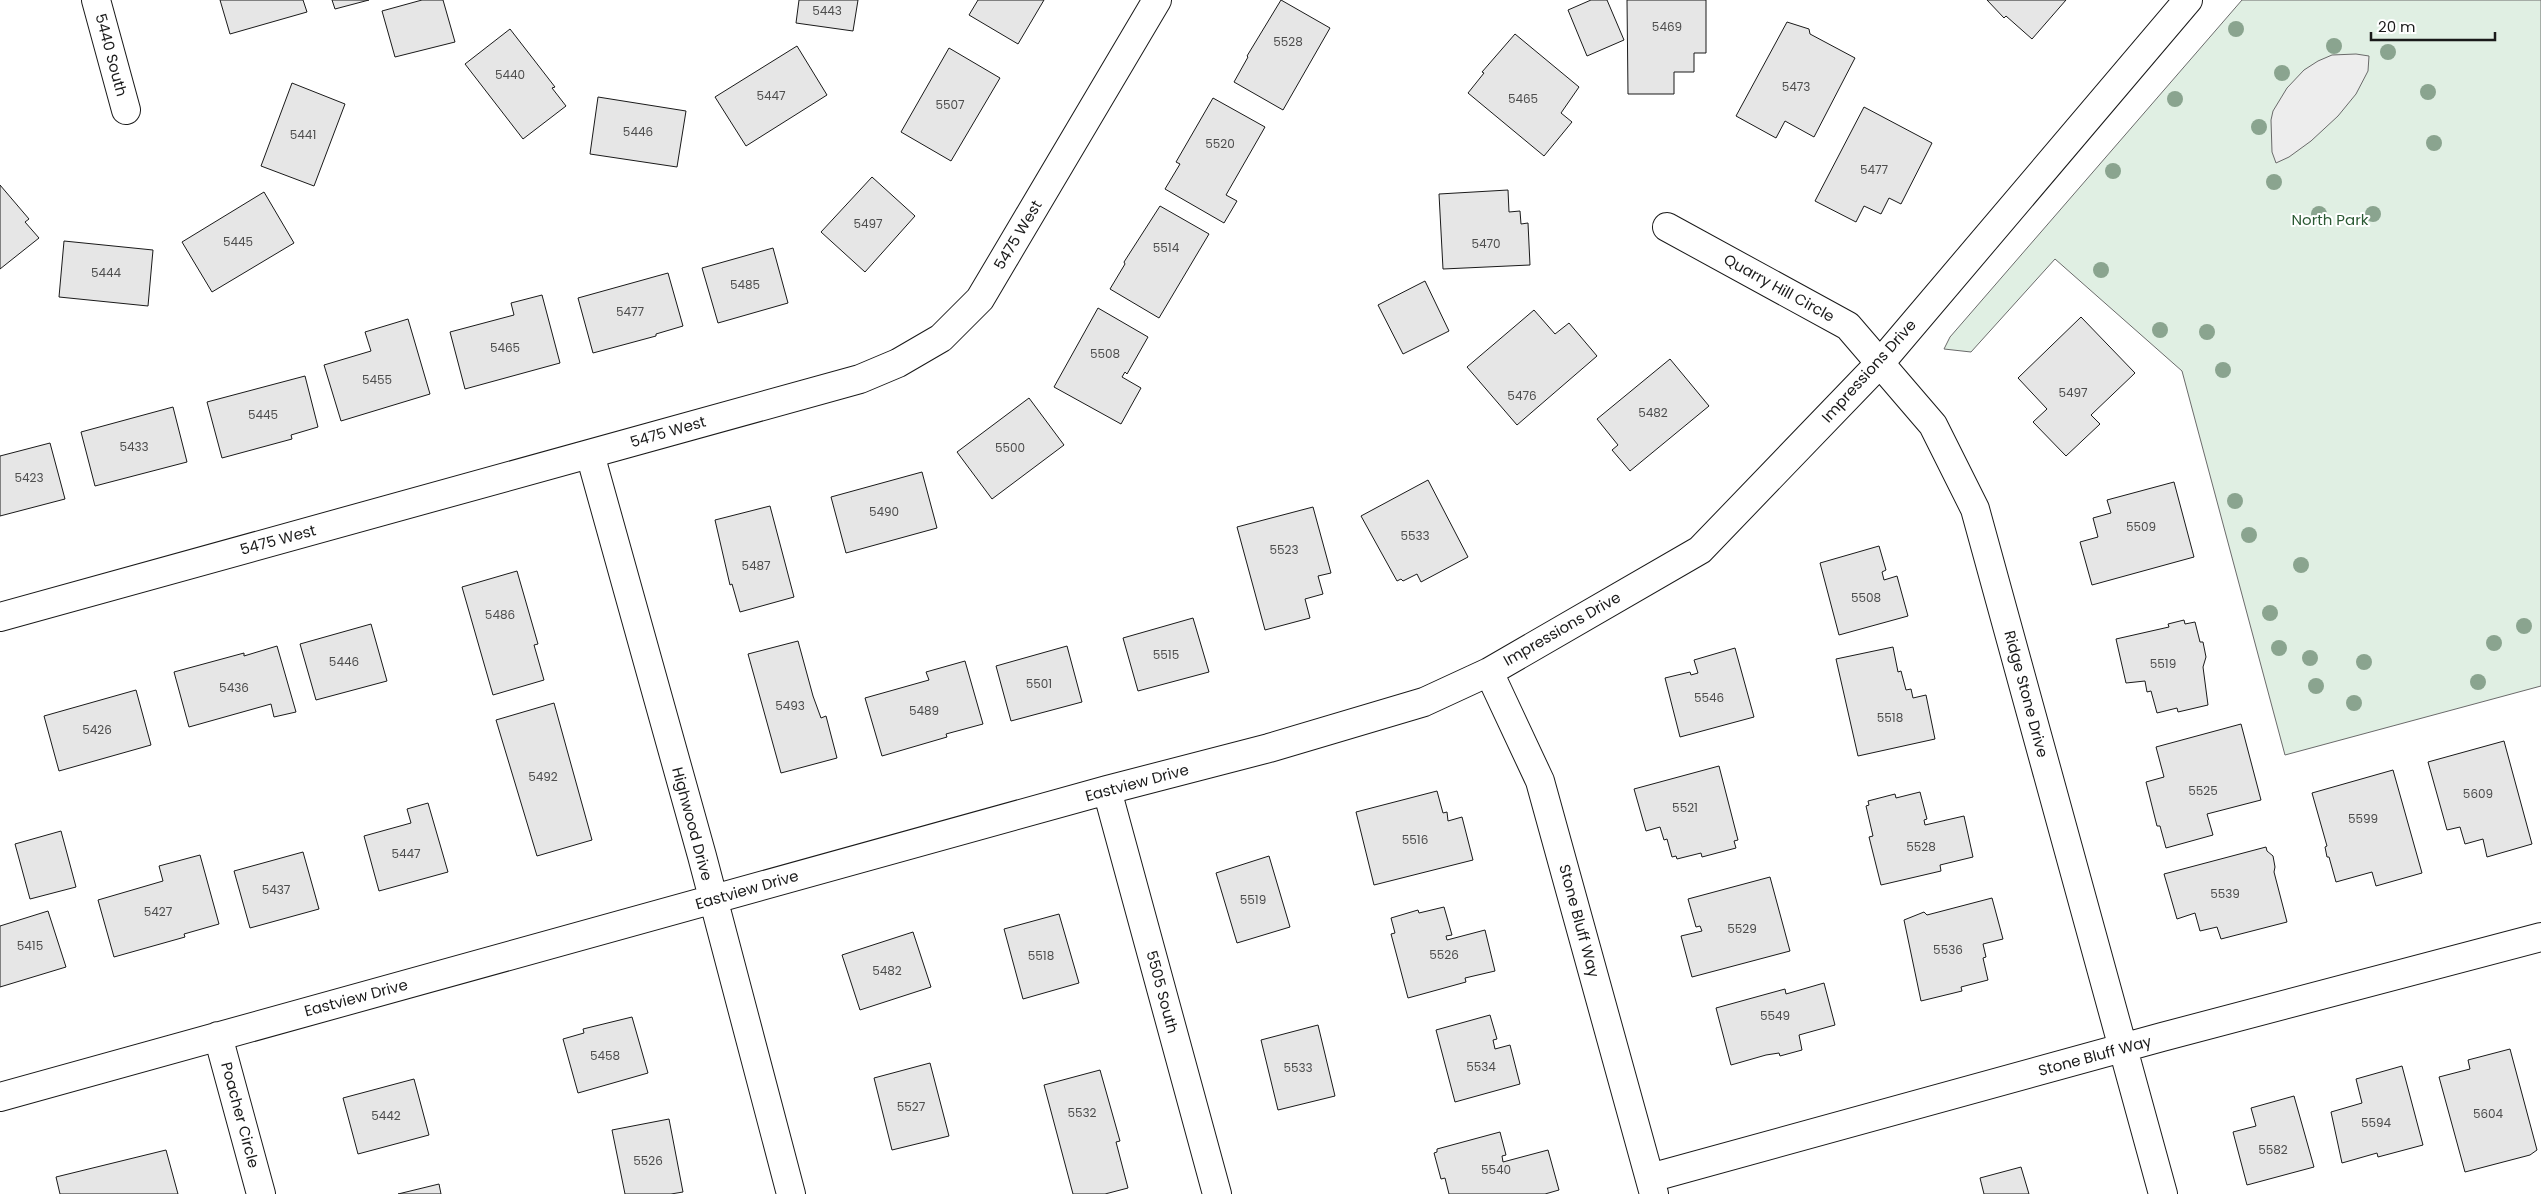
<svg xmlns="http://www.w3.org/2000/svg" width="2541" height="1194" font-family="Poppins,sans-serif">
	<style>
		.green { fill: #e0efe3; stroke: #6a6a6a }
		.parking { fill: #ededed; stroke: #6a6a6a }
		.building { fill: #e6e6e6; stroke: #1a1a1a }
		.lines { fill: none; stroke-linecap: round; stroke-linejoin: round }
		.minor-casing { stroke: #1a1a1a; stroke-width: 30 }
		.minor { stroke: #fff; stroke-width: 28 }
		.tree { fill: #8aa48f }
		.labels { text-anchor: middle; stroke-width: 4; stroke-linejoin: round; paint-order: stroke }
		.number-label { font-size: 12px; fill: #4d4d4d }
		.street-label { font-size: 15px; fill: #1a1a1a; stroke: #fff }
		.park-label { font-size: 15px; fill: #2b5a34; stroke: #fff }
	</style>
	<rect width="100%" height="100%" fill="#fff"/>
	<!-- green -->
	<path class="green" d="M2242,0H2541V686L2285,755L2182,371L2055,259L1971,352L1944,349L1950,337Z"/>
	<!-- parking -->
	<path class="parking" d="M2356,54L2369,56L2368,71L2356,94L2338,116L2311,141L2289,157L2276,163L2272,152L2271,120L2273,111L2287,88L2304,70L2318,61L2332,55Z"/>
	<!-- building -->
	<path class="building" d="M220,0H303L307,12L230,34Z
		M332,0H369L335,9Z
		M422,0H443L455,42L395,57L382,11Z
		M799,0H858L853,31L796,23Z
		M978,0H1044L1018,44L969,15Z
		M1281,0L1330,28L1283,110L1234,82L1248,57L1247,56Z
		M1591,0H1607L1624,40L1587,56L1568,10Z
		M1627,0H1706V53H1694V72H1674V94H1628Z
		M1987,0H2066L2032,39L2006,16L2004,18Z
		M1787,22L1809,29L1810,34L1855,58L1814,137L1785,121L1776,138L1736,116Z
		M510,29L555,87L552,88L566,106L523,139L465,64Z
		M1515,34L1579,87L1561,113L1572,122L1544,156L1468,93L1484,73L1482,72Z
		M797,46L827,95L746,146L715,97Z
		M949,48L1000,78L951,161L901,132Z
		M292,83L345,104L314,186L261,166Z
		M598,97L686,111L677,167L590,154Z
		M1213,98L1265,127L1226,195L1237,201L1224,223L1165,189L1180,164L1176,162Z
		M1864,107L1932,143L1901,204L1889,198L1881,214L1864,206L1856,222L1815,201Z
		M872,177L915,216L865,272L821,232Z
		M0,185L29,219L25,222L39,238L0,269Z
		M1508,190L1509,212L1520,211L1521,224L1528,223L1530,265L1443,269L1439,194Z
		M264,192L294,243L212,292L182,242Z
		M1160,206L1209,234L1159,318L1110,289L1125,264L1124,262Z
		M64,241L153,250L148,306L59,297Z
		M773,248L788,303L718,323L702,268Z
		M668,273L683,326L656,334V336L593,353L578,298Z
		M1425,281L1449,331L1403,354L1378,305Z
		M542,295L560,363L465,389L450,332L514,315L511,303Z
		M1098,308L1148,337L1127,374L1125,372L1122,377L1141,388L1121,424L1054,387Z
		M1534,310L1555,334L1569,323L1597,356L1517,425L1467,367Z
		M2081,317L2135,373L2091,415L2100,424L2066,456L2033,422L2047,409L2018,378Z
		M408,319L430,394L341,421L324,365L371,351L365,332Z
		M1670,359L1709,406L1630,471L1612,450L1618,445L1597,419Z
		M305,376L318,427L291,435L292,439L222,458L207,402Z
		M1029,398L1064,445L992,499L957,452Z
		M173,407L187,462L95,486L81,432Z
		M50,443L65,499L0,516V456Z
		M922,472L937,528L846,553L831,497Z
		M1428,480L1468,557L1421,582L1417,574L1403,581L1401,579L1397,581L1361,516Z
		M2174,482L2194,557L2092,585L2080,542L2098,537L2093,518L2111,513L2107,500Z
		M770,506L794,597L740,612L732,584L730,585L715,520Z
		M1313,507L1331,573L1318,576L1323,594L1305,599L1310,618L1265,630L1237,527Z
		M1879,546L1886,570L1882,572L1884,580L1897,576L1908,616L1839,635L1820,563Z
		M517,571L538,644L534,645L544,680L493,695L462,587Z
		M1193,618L1209,672L1138,691L1123,638Z
		M2184,620L2185,624L2195,622L2200,642H2203L2206,657L2203,667L2208,705L2178,712L2177,708L2157,713L2151,691L2147,692L2145,681L2126,683L2116,639L2169,627L2168,624Z
		M371,624L387,681L316,700L300,644Z
		M798,641L813,696L821,718L826,716L837,758L781,773L748,654Z
		M277,646L296,712L274,717L271,704L189,727L174,672L244,653V656Z
		M1067,646L1082,702L1011,721L996,666Z
		M1893,647L1898,672L1901,671L1906,690L1911,689L1913,698L1926,695L1935,739L1858,756L1836,659Z
		M1735,648L1754,717L1680,737L1665,678L1690,672L1691,675L1698,673L1694,660Z
		M965,661L983,724L946,734L947,737L882,756L865,698L929,680L926,672Z
		M136,690L151,745L59,771L44,716Z
		M554,703L592,840L537,856L496,720Z
		M2241,724L2261,800L2207,814L2213,835L2166,848L2160,826H2157L2146,782L2164,777L2156,747Z
		M2504,741L2532,844L2487,857L2483,839L2465,844L2460,827L2447,830L2428,762Z
		M1719,766L1738,840L1734,841L1736,848L1702,857L1701,853L1677,859L1676,856L1672,857L1667,839L1664,840L1660,827L1646,831L1634,789Z
		M2393,770L2422,873L2376,886L2372,872L2336,882L2329,857H2327L2325,847L2327,846L2312,793Z
		M1437,791L1443,813L1447,812L1448,821L1462,817L1473,860L1374,885L1356,812Z
		M1920,792L1927,819L1924,820L1925,825L1964,816L1973,857L1940,865L1941,871L1881,885L1869,837L1873,836L1866,806L1869,805L1868,801L1895,794L1896,798Z
		M428,803L448,872L379,891L364,836L411,823L407,809Z
		M61,831L76,887L30,899L15,844Z
		M2266,847L2267,851L2273,856L2275,867L2274,872L2287,922L2221,939L2217,927L2200,931L2195,913L2177,919L2164,874Z
		M303,852L319,909L250,928L234,871Z
		M200,855L219,924L184,934L185,937L114,957L98,900L163,881L159,866Z
		M1269,856L1290,927L1237,943L1216,873Z
		M1770,877L1790,951L1692,977L1681,936L1702,931L1700,926L1696,927L1688,899Z
		M1992,898L2003,939L1983,944L1986,957L1983,958L1988,980L1961,987L1962,991L1921,1001L1904,920L1924,912L1927,915Z
		M1444,907L1452,935L1446,936L1447,940L1485,930L1495,971L1465,978L1466,982L1408,998L1391,934L1395,933L1391,918L1418,910L1419,913Z
		M48,911L66,967L0,987V926Z
		M1059,914L1079,983L1023,999L1004,929Z
		M913,932L931,987L860,1010L842,955Z
		M1824,983L1835,1025L1799,1035L1802,1050L1780,1056L1779,1053L1766,1055L1731,1065L1716,1008L1785,989L1786,994Z
		M1490,1015L1497,1039L1493,1040L1495,1049L1510,1045L1520,1084L1455,1102L1436,1030Z
		M632,1017L648,1073L578,1093L563,1039L584,1033L583,1029Z
		M1318,1025L1335,1096L1278,1110L1261,1040Z
		M2510,1049L2537,1150L2530,1155L2465,1172L2439,1077L2470,1069L2468,1060Z
		M930,1063L949,1136L892,1150L874,1078Z
		M2402,1066L2423,1145L2378,1157L2377,1153L2342,1163L2331,1112L2362,1103L2356,1079Z
		M1100,1070L1120,1141L1116,1142L1128,1188L1105,1194H1073L1044,1085Z
		M414,1079L429,1135L358,1154L343,1098Z
		M2294,1096L2314,1167L2247,1185L2233,1132L2256,1126L2251,1108Z
		M669,1119L683,1192L671,1194H625L612,1130Z
		M1500,1132L1506,1155L1502,1156L1503,1162L1548,1150L1559,1190L1545,1194H1449L1445,1178L1441,1179L1434,1153L1437,1152V1149Z
		M166,1150L178,1194H60L56,1177Z
		M2021,1167L2029,1194H1984L1980,1178Z
		M439,1184L441,1194H398Z"/>
	<g class="lines">
		<!-- minor casing -->
		<g class="minor-casing">
			<path id="minor" d="M96,0L126,110
				M1667,227L1848,326L1933,425L1975,509L2163,1194
				M590,454L702,856L791,1194
				M0,617L860,379L898,363L941,338L980,299L1157,0
				M1489,672L1540,781L1654,1194
				M1107,790L1217,1194
				M218,1036L261,1194
				M0,1097L1107,790L1269,748L1424,702L1489,672L1700,550L1881,362L2188,0
				M1650,1178L2162,1037L2541,937"/>
		</g>
		<!-- minor -->
		<use href="#minor" class="minor"/>
	</g>
	<!-- trees -->
	<g class="tree">
		<circle cx="2236" cy="29" r="8"/>
		<circle cx="2334" cy="46" r="8"/>
		<circle cx="2388" cy="52" r="8"/>
		<circle cx="2282" cy="73" r="8"/>
		<circle cx="2428" cy="92" r="8"/>
		<circle cx="2175" cy="99" r="8"/>
		<circle cx="2259" cy="127" r="8"/>
		<circle cx="2434" cy="143" r="8"/>
		<circle cx="2113" cy="171" r="8"/>
		<circle cx="2274" cy="182" r="8"/>
		<circle cx="2319" cy="214" r="8"/>
		<circle cx="2373" cy="214" r="8"/>
		<circle cx="2101" cy="270" r="8"/>
		<circle cx="2160" cy="330" r="8"/>
		<circle cx="2207" cy="332" r="8"/>
		<circle cx="2223" cy="370" r="8"/>
		<circle cx="2235" cy="501" r="8"/>
		<circle cx="2249" cy="535" r="8"/>
		<circle cx="2301" cy="565" r="8"/>
		<circle cx="2270" cy="613" r="8"/>
		<circle cx="2524" cy="626" r="8"/>
		<circle cx="2494" cy="643" r="8"/>
		<circle cx="2279" cy="648" r="8"/>
		<circle cx="2310" cy="658" r="8"/>
		<circle cx="2364" cy="662" r="8"/>
		<circle cx="2478" cy="682" r="8"/>
		<circle cx="2316" cy="686" r="8"/>
		<circle cx="2354" cy="703" r="8"/>
	</g>
	<g class="labels">
		<!-- number labels -->
		<g class="number-label">
			<text x="827" y="15">5443</text>
			<text x="1667" y="31">5469</text>
			<text x="1288" y="46">5528</text>
			<text x="510" y="79">5440</text>
			<text x="1796" y="91">5473</text>
			<text x="771" y="100">5447</text>
			<text x="1523" y="103">5465</text>
			<text x="950" y="109">5507</text>
			<text x="638" y="136">5446</text>
			<text x="303" y="139">5441</text>
			<text x="1220" y="148">5520</text>
			<text x="1874" y="174">5477</text>
			<text x="868" y="228">5497</text>
			<text x="238" y="246">5445</text>
			<text x="1486" y="248">5470</text>
			<text x="1166" y="252">5514</text>
			<text x="106" y="277">5444</text>
			<text x="745" y="289">5485</text>
			<text x="630" y="316">5477</text>
			<text x="505" y="352">5465</text>
			<text x="1105" y="358">5508</text>
			<text x="377" y="384">5455</text>
			<text x="2073" y="397">5497</text>
			<text x="1522" y="400">5476</text>
			<text x="1653" y="417">5482</text>
			<text x="263" y="419">5445</text>
			<text x="134" y="451">5433</text>
			<text x="1010" y="452">5500</text>
			<text x="29" y="482">5423</text>
			<text x="884" y="516">5490</text>
			<text x="2141" y="531">5509</text>
			<text x="1415" y="540">5533</text>
			<text x="1284" y="554">5523</text>
			<text x="756" y="570">5487</text>
			<text x="1866" y="602">5508</text>
			<text x="500" y="619">5486</text>
			<text x="1166" y="659">5515</text>
			<text x="344" y="666">5446</text>
			<text x="2163" y="668">5519</text>
			<text x="1039" y="688">5501</text>
			<text x="234" y="692">5436</text>
			<text x="1709" y="702">5546</text>
			<text x="790" y="710">5493</text>
			<text x="924" y="715">5489</text>
			<text x="1890" y="722">5518</text>
			<text x="97" y="734">5426</text>
			<text x="543" y="781">5492</text>
			<text x="2203" y="795">5525</text>
			<text x="2478" y="798">5609</text>
			<text x="1685" y="812">5521</text>
			<text x="2363" y="823">5599</text>
			<text x="1415" y="844">5516</text>
			<text x="1921" y="851">5528</text>
			<text x="406" y="858">5447</text>
			<text x="276" y="894">5437</text>
			<text x="2225" y="898">5539</text>
			<text x="1253" y="904">5519</text>
			<text x="158" y="916">5427</text>
			<text x="1742" y="933">5529</text>
			<text x="30" y="950">5415</text>
			<text x="1948" y="954">5536</text>
			<text x="1444" y="959">5526</text>
			<text x="1041" y="960">5518</text>
			<text x="887" y="975">5482</text>
			<text x="1775" y="1020">5549</text>
			<text x="605" y="1060">5458</text>
			<text x="1481" y="1071">5534</text>
			<text x="1298" y="1072">5533</text>
			<text x="911" y="1111">5527</text>
			<text x="1082" y="1117">5532</text>
			<text x="2488" y="1118">5604</text>
			<text x="386" y="1120">5442</text>
			<text x="2376" y="1127">5594</text>
			<text x="2273" y="1154">5582</text>
			<text x="648" y="1165">5526</text>
			<text x="1496" y="1174">5540</text>
		</g>
		<!-- street labels -->
		<g class="street-label">
			<text transform="translate(111 55) rotate(75)" y="5">5440 South</text>
			<text transform="translate(1018 235) rotate(-59)" y="5">5475 West</text>
			<text transform="translate(1779 288) rotate(29)" y="5">Quarry Hill Circle</text>
			<text transform="translate(1869 371) rotate(-48)" y="5">Impressions Drive</text>
			<text transform="translate(668 432) rotate(-16)" y="5">5475 West</text>
			<text transform="translate(278 540) rotate(-15)" y="5">5475 West</text>
			<text transform="translate(1562 629) rotate(-30)" y="5">Impressions Drive</text>
			<text transform="translate(2026 694) rotate(75)" y="5">Ridge Stone Drive</text>
			<text transform="translate(1137 783) rotate(-15)" y="5">Eastview Drive</text>
			<text transform="translate(692 824) rotate(75)" y="5">Highwood Drive</text>
			<text transform="translate(747 890) rotate(-16)" y="5">Eastview Drive</text>
			<text transform="translate(1579 921) rotate(75)" y="5">Stone Bluff Way</text>
			<text transform="translate(1162 992) rotate(75)" y="5">5505 South</text>
			<text transform="translate(356 998) rotate(-15)" y="5">Eastview Drive</text>
			<text transform="translate(2095 1056) rotate(-15)" y="5">Stone Bluff Way</text>
			<text transform="translate(240 1115) rotate(75)" y="5">Poacher Circle</text>
		</g>
		<!-- park labels -->
		<g class="park-label">
			<text x="2330" y="225">North Park</text>
		</g>
	</g>
	<!-- scale -->
	<path d="M2371 32v8h124v-8" fill="none" stroke="#1a1a1a" stroke-width="2.5"/>
	<text x="2378" y="32" font-size="15" fill="#1a1a1a" stroke="#ffffff" stroke-width="4" paint-order="stroke">20 m</text>
</svg>
